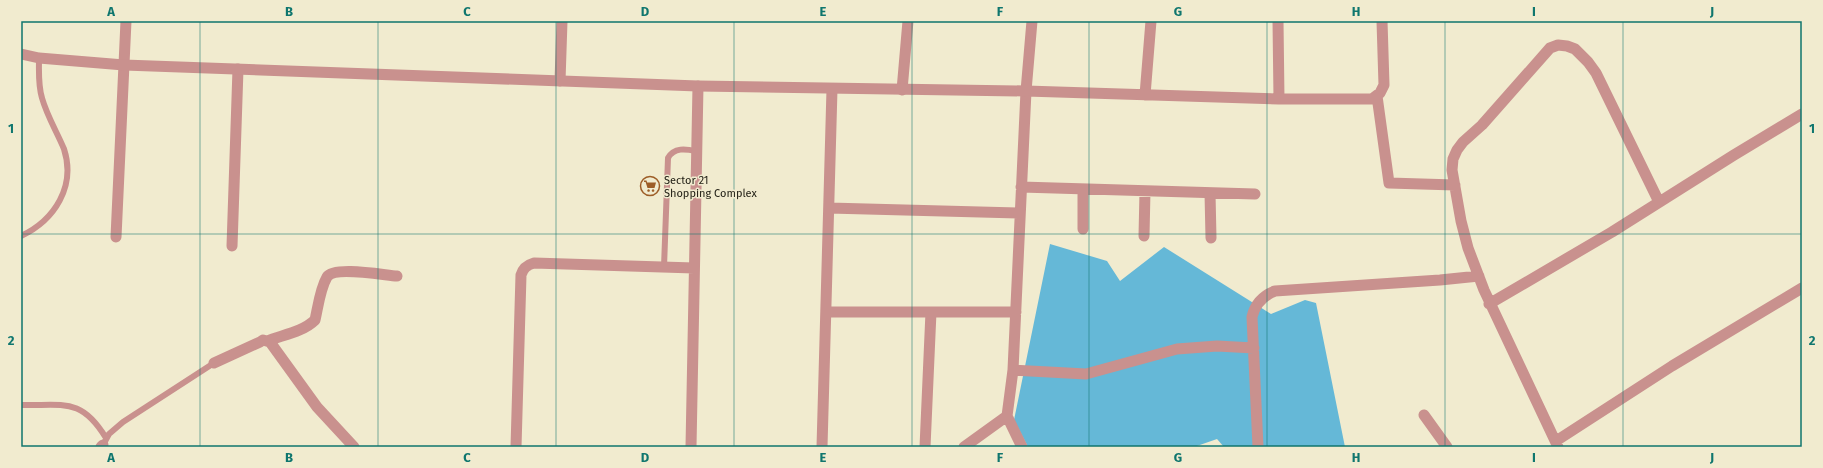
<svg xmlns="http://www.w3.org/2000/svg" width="1823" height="468" font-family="'Fira Sans',sans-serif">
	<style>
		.water { fill: #65b8d7 }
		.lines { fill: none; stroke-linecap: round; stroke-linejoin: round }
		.service { stroke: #c9918e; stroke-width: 6 }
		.minor { stroke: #c9918e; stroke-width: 11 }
		.tertiary { stroke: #c9918e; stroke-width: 11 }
		.grid { fill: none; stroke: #0f766e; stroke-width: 1; stroke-opacity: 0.55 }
		.labels { text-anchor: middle; stroke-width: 3; stroke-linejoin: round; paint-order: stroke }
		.poi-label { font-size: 11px; fill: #1f1d13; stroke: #f1ebcf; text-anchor: start }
		.neatline { fill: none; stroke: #0f766e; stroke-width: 1.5 }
		.grid-label { font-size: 13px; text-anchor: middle; font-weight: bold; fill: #0f766e }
	</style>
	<rect width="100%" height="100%" fill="#f1ebcf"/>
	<!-- water -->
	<path class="water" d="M1050,244L1107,261L1120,281L1164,247L1271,314L1305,300L1316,303L1345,447H1224L1217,439L1194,447H1028L1014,420Z"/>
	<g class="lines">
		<!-- service -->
		<path class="service" d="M21,236C55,220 76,186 64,149C57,132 47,116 42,98C38,85 39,72 39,58
			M664,267L668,158C674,147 686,149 696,151
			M21,405C64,406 81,397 106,438
			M103,445L109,434L123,422L214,363"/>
		<!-- minor -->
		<path class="minor" d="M1278,21L1279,99
			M560,81L562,21
			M902,90L908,21
			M1145,95L1151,21
			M1377,96L1389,183L1455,185
			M1021,187L1255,194
			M1210,193L1211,238
			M829,208L1020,213
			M1083,229V189
			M1144,236L1145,191
			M116,237L126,21
			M232,246L238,69
			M1489,304L1612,232L1734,155L1802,114
			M826,312H1016
			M267,341C282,335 303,332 315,320C318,307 320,289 327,277C334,266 383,275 397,276
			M214,363L260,342L263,340L270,342L317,407L354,447
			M1013,370L1086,374L1177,349L1217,346L1254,348
			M1424,415L1447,447
			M1556,441L1672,366L1802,288
			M101,447L103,445
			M516,447L521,275C523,268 527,265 534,263L694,268
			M691,447L698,86
			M822,447L832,89
			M925,447L931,312
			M964,447L1007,416
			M1022,447L1007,416L1013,370L1026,91L1279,99H1372L1380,93L1384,85L1382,21
			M1258,447L1252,317C1255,304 1262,296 1275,291L1440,280L1479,276
			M1558,447L1484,290L1468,248L1461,221L1452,170L1453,159L1457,150L1463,142L1482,125L1550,48L1558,45L1567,46L1575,49L1588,62L1596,73L1659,202"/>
		<!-- tertiary -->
		<path class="tertiary" d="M21,54L39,58L124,65L698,86L1026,91L1032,21"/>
	</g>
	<!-- grid -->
	<path class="grid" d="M200,21V447M378,21V447M556,21V447M734,21V447M912,21V447M1089,21V447M1267,21V447M1445,21V447M1623,21V447M21,234H1802"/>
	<!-- icons -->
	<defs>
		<g id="supermarket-ring" transform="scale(1)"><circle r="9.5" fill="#f1ebcf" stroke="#9d5d27" stroke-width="1.5"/><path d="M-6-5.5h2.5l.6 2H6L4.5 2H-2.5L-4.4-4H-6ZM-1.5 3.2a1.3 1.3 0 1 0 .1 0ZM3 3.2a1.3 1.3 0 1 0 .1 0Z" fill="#9d5d27"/></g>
	</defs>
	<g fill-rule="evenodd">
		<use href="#supermarket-ring" x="650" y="186"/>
	</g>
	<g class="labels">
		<!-- poi labels -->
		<g class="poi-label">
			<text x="664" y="184">Sector 21<tspan x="664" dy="13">Shopping Complex</tspan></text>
		</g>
	</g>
	<!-- border -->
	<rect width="1823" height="468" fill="none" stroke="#f1ebcf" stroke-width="44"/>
	<rect x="22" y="22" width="1779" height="424" class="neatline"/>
	<g class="grid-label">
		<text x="111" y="16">A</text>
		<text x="289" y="16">B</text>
		<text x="467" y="16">C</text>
		<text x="645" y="16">D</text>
		<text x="823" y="16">E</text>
		<text x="1000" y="16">F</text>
		<text x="1178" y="16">G</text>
		<text x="1356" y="16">H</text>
		<text x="1534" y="16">I</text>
		<text x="1712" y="16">J</text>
		<text x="11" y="133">1</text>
		<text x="1812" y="133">1</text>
		<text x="11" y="345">2</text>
		<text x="1812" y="345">2</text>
		<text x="111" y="462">A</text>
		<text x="289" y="462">B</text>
		<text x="467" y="462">C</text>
		<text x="645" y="462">D</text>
		<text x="823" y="462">E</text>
		<text x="1000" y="462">F</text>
		<text x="1178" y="462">G</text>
		<text x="1356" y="462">H</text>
		<text x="1534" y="462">I</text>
		<text x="1712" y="462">J</text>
	</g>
</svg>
